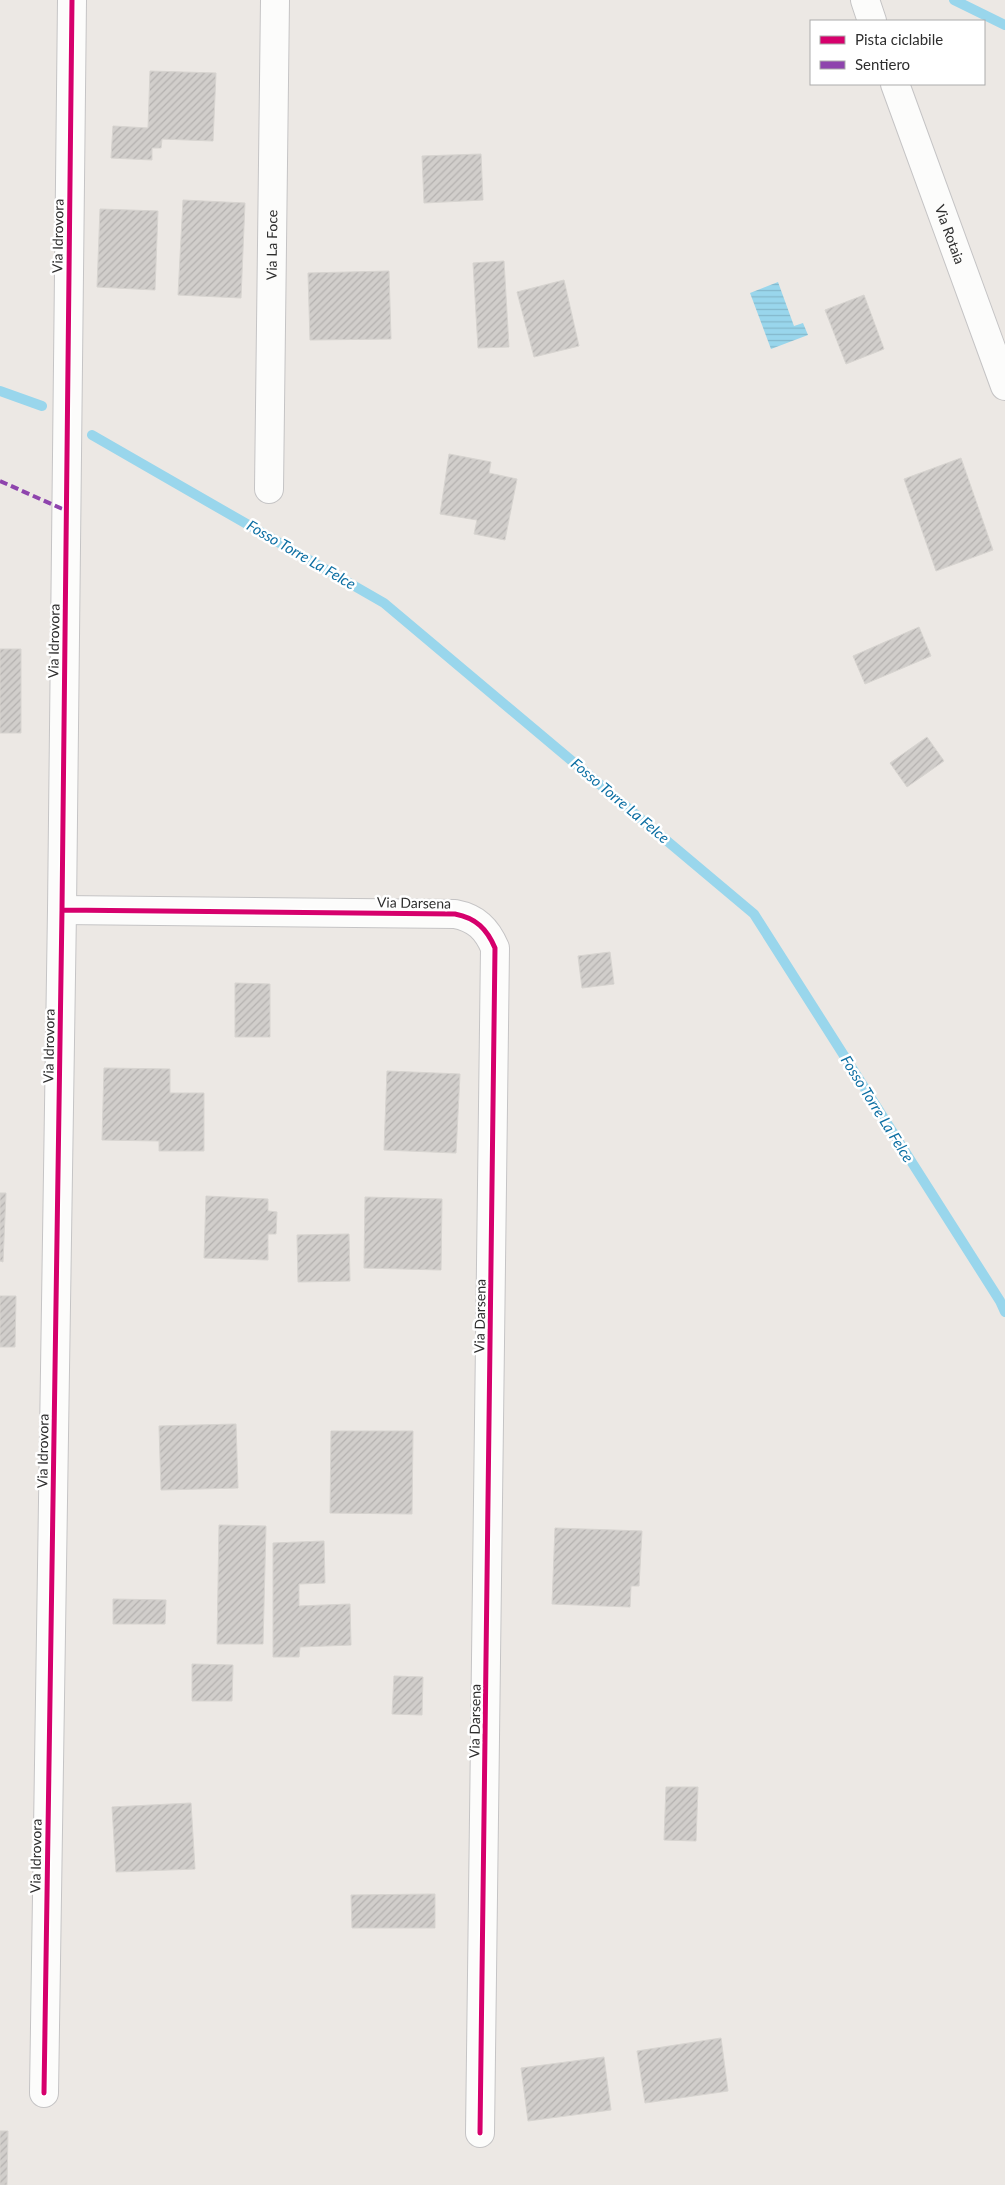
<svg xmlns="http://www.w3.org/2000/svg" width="1005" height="2185" font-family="Lato,sans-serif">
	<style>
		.water { fill: url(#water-rules) }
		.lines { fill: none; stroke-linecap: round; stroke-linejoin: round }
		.stream { stroke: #99d6ec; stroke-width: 10 }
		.building { fill: url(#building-hatch); stroke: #d7d4d0 }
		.minor-casing { stroke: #c5c4c5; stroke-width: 30 }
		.minor { stroke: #fcfcfb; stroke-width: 28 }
		.quiet { stroke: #8e44ad; stroke-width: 4; stroke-dasharray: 8 4; stroke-linecap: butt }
		.cycleway-casing { stroke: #fff; stroke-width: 8 }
		.cycleway { stroke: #d6006c; stroke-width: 5 }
		.labels { text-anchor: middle; stroke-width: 5; stroke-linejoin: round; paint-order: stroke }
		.street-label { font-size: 14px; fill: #2e2e2e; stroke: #fff }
		.water-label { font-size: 15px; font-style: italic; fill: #0d6fa3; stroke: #fff }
	</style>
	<defs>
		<pattern id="water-rules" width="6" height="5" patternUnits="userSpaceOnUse" patternTransform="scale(1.25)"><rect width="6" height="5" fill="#99d6ec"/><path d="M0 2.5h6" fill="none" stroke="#84b8cb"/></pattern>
		<pattern id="building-hatch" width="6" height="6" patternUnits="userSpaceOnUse" patternTransform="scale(1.25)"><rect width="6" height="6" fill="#d1cecb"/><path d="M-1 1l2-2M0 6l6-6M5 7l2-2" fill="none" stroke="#b4b1af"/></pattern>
	</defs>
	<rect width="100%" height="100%" fill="#ece8e4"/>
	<!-- water -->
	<path class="water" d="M778,282L794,326L803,323L808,335L771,349L750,293Z"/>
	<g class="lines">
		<!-- stream -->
		<path class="stream" d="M954,0L1005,25
			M0,391L42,406
			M92,435L384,603L754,914L1000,1301L1005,1312"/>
	</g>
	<!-- building -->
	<path class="building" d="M150,71L216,73L213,141L162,139L161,148H152V160L111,158L113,126L148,128Z
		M481,154L483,200L424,203L422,156Z
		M183,200L245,203L241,298L178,295Z
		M100,209L158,211L155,290L97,287Z
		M504,261L509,347L478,348L473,263Z
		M389,271L391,339L310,340L308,273Z
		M564,280L579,346L534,357L517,292Z
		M864,295L884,349L846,364L825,310Z
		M449,454L491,462L489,473L517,479L505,540L474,534L477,520L440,514Z
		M961,458L993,550L936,571L904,479Z
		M919,627L931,656L865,684L853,656Z
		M0,649H21V733H0Z
		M927,737L944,761L907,787L890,763Z
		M610,952L614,984L582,988L578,956Z
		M235,983L270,984V1037H235Z
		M104,1068L170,1069V1093H204V1151H159V1141L102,1140Z
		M387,1071L460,1074L456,1153L384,1150Z
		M0,1193H6L3,1262L0,1261Z
		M206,1196L268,1199V1211L277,1212L276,1234H268V1260L204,1258Z
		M365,1197L442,1199L441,1270L364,1268Z
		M349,1234L350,1281L298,1282L297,1235Z
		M0,1296H16L15,1347H0Z
		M236,1424L238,1488L161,1490L159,1426Z
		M331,1431H413L412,1514L330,1513Z
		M219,1525L266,1526L263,1644H217Z
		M555,1528L642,1531L639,1586H631L630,1607L552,1604Z
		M324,1541L325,1583L299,1584V1606L350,1604L351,1645L300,1647L299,1657H273V1543Z
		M113,1599L166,1600L165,1624H113Z
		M192,1664L233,1665L232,1701H192Z
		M394,1676L423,1677L422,1715L392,1714Z
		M666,1787H698L696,1841L664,1840Z
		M191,1803L195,1869L116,1872L112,1807Z
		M435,1894V1928H352L351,1895Z
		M721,2038L728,2091L645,2103L637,2051Z
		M604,2057L611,2110L528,2121L521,2068Z
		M0,2131H8L7,2185H0Z"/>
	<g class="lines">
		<!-- minor casing -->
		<g class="minor-casing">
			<g id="minor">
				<path d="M865,0L872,21"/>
				<path id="s1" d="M895,84L1005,386"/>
				<path id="s2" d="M269,489L275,0"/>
				<path d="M62,910L455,914C476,918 487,929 495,948L480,2133"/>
				<path d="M44,2093L62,910L72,0"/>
			</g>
		</g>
		<!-- minor -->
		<use href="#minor" class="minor"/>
		<!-- quiet -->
		<path class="quiet" d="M0,481L67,511"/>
		<!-- cycleway casing -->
		<g class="cycleway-casing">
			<path id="cycleway" d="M62,910L455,914C476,918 487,929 495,948L480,2133
				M44,2093L62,910L72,0"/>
		</g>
		<!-- cycleway -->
		<use href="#cycleway" class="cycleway"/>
	</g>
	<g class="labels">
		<!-- street labels -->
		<g class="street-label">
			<text dy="5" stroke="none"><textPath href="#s1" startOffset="160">Via Rotaia</textPath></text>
			<text transform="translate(58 236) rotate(-89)" y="5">Via Idrovora</text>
			<text dy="5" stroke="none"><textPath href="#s2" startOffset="244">Via La Foce</textPath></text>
			<text transform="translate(54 641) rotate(-89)" y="5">Via Idrovora</text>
			<text transform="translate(414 903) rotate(1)" y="5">Via Darsena</text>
			<text transform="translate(49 1046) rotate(-89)" y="5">Via Idrovora</text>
			<text transform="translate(480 1316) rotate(-89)" y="5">Via Darsena</text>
			<text transform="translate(43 1451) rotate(-89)" y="5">Via Idrovora</text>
			<text transform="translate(475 1721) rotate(-89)" y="5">Via Darsena</text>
			<text transform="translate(36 1856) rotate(-89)" y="5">Via Idrovora</text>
		</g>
		<!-- water labels -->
		<g class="water-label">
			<text transform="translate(301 555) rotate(30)" y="5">Fosso Torre La Felce</text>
			<text transform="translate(620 801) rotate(40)" y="5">Fosso Torre La Felce</text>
			<text transform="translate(877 1109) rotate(58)" y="5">Fosso Torre La Felce</text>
		</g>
	</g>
	<!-- legend -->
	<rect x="810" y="20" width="175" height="65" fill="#ffffff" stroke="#ababab"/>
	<rect x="820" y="36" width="25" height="8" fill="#d6006c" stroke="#ababab"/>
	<text x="855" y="45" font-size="15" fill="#2e2e2e">Pista ciclabile</text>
	<rect x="820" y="61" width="25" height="8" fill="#8e44ad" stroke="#ababab"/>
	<text x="855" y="70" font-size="15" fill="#2e2e2e">Sentiero</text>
</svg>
